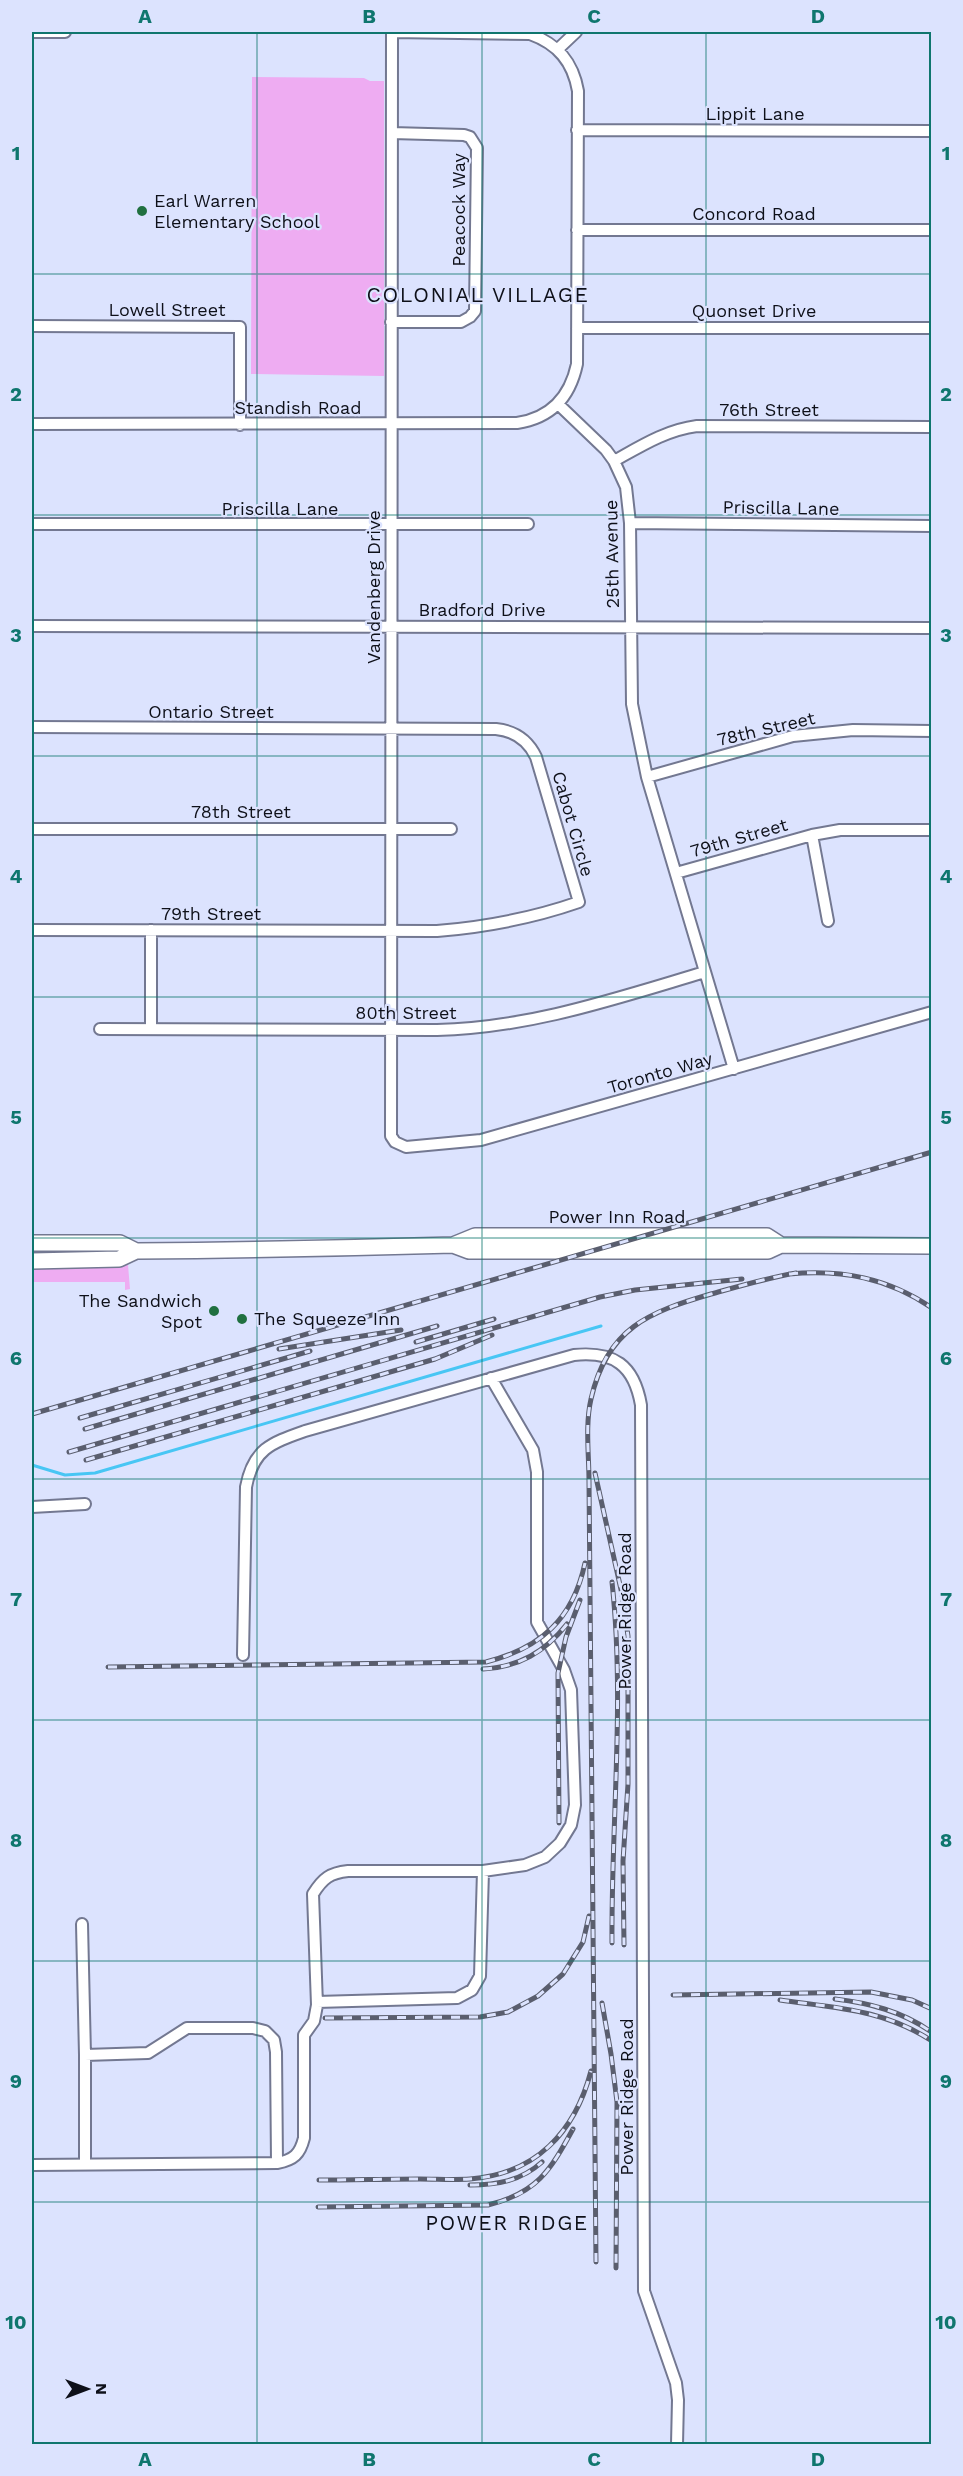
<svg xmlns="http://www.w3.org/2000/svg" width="963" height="2476" font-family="'Work Sans',sans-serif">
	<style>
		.green { fill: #eeacf2 }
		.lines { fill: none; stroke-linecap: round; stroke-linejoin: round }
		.stream { stroke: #48c6f4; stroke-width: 3 }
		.minor-casing { stroke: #737891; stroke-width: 14 }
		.secondary-casing { stroke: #737891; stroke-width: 18 }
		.minor { stroke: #fff; stroke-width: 10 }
		.secondary { stroke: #fff; stroke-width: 15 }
		.rail-casing { stroke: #5a5e6e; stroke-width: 5 }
		.rail { stroke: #dce3fe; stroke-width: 3; stroke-dasharray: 9; stroke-linecap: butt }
		.grid { fill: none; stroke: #0f766e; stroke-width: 1.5; stroke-opacity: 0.55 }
		.poi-dot { fill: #207040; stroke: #dce3fe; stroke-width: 2 }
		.labels { text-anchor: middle; stroke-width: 4.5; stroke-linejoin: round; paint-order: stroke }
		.street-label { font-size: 18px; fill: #0e1019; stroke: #dce3fe }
		.poi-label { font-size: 18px; fill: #0e1019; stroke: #dce3fe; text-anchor: start }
		.quarter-label { font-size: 21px; letter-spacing: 1.5px; fill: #0e1019; stroke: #dce3fe }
		.neatline { fill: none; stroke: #0f766e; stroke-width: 2 }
		.grid-label { font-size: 20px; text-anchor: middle; font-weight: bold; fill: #0f766e }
	</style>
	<rect width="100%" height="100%" fill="#dce3fe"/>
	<!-- green -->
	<path class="green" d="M252,77L364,78L370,81H384V376L251,374Z
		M128,1265L130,1289L125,1290V1282H32V1269Z"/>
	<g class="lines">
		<!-- stream -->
		<path class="stream" d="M32,1465L65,1475L95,1473L601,1326"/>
		<!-- minor casing -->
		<g class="minor-casing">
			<path id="minor" d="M32,32H65
				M392,32L391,1136L395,1142L406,1147L481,1140L932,1012
				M558,49L576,32
				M577,130L932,131
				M577,230H932
				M391,322H461L470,317L475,311L477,148L470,137L464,135L392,133
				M32,326L240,327V425
				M577,328H932
				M558,404L606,450L614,461L626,487L630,523L632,704L647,777L734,1069
				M32,424L517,423C551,418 570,397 577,364L578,91C573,62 558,44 530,34L392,32
				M614,461C641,446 666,430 697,426L932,427
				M630,523L932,526
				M32,524H528
				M32,626L932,628
				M32,727L496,729C515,731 528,740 536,757L579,902C533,918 486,927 437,931L32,930
				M647,777L793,736L853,730L932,731
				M32,829H451
				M812,835L828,921
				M676,873L812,835L840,830H932
				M100,1029L437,1030C530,1028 617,998 705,972
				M151,1029V930
				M32,1507L85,1504
				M243,1655L246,1487C253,1449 271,1443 305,1431L574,1355C614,1351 634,1365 641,1405L644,2291L676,2383L678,2400L677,2444
				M82,1924L85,2055V2164
				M317,2002L457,1998L472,1990L480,1976L483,1871
				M85,2055L148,2053L187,2028H253L265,2031L274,2040L276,2052L277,2163
				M32,2165L277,2163C294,2160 300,2154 304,2138V2035L314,2021L317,2005L313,1894C323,1878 330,1873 348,1871H483L525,1865L545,1857L560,1843L571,1825L575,1805L571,1690L564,1670L537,1622V1472L533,1450L491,1378"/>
		</g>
		<!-- secondary casing -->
		<g class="secondary-casing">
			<path id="secondary" d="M32,1243H120L136,1251
				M453,1245L475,1236H767L781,1245
				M32,1261L119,1259L136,1251C242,1250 348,1248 453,1245L469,1251H768L781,1245L932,1246"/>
		</g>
		<!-- minor -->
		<use href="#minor" class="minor"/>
		<!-- secondary -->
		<use href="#secondary" class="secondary"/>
		<!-- rail casing -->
		<g class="rail-casing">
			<path id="rail" d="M789,1274C842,1269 888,1278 932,1308
				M416,1342L494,1319
				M279,1349L401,1330
				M32,1414L932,1152
				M80,1418L310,1351
				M85,1429L437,1326
				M69,1452L600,1297L635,1290L742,1279
				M86,1460L435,1359L492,1335
				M595,1473L622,1594L628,1636V1784L623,1861L624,1945
				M108,1667L486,1662C541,1648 573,1619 585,1563
				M483,1669C519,1667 545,1652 567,1624
				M559,1823L558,1673L566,1637L580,1600
				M612,1943C611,1823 625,1702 612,1582
				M673,1995L871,1992L912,2000L932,2009
				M835,1999C869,2003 901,2011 930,2031
				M780,2000C836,2008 883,2009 932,2041
				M602,2003L611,2054L617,2102L616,2268
				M325,2018L480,2017L508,2012L538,1996L563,1974L583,1942L589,1916
				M319,2180C353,2180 386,2179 420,2179C437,2179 454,2180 470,2179C536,2174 575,2132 591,2071
				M470,2185C497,2185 521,2181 542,2162
				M318,2207L488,2205C537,2193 550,2171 573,2129
				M596,2262L589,1481C589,1455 585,1425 591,1399C607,1328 649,1312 711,1294C740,1286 767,1278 796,1273"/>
		</g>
		<!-- rail -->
		<use href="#rail" class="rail"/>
	</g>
	<!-- grid -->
	<path class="grid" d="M257,32V2444M482,32V2444M706,32V2444M32,274H932M32,515H932M32,756H932M32,997H932M32,1238H932M32,1479H932M32,1720H932M32,1961H932M32,2202H932"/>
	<!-- markers -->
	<g class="poi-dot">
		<circle cx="142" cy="211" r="6"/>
		<circle cx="214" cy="1311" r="6"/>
		<circle cx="242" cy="1319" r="6"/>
	</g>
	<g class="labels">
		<!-- street labels -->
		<g class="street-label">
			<text x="755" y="120">Lippit Lane</text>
			<text transform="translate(459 210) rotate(-90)" y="6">Peacock Way</text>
			<text x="754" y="220">Concord Road</text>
			<text x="167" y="316">Lowell Street</text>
			<text x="754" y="317">Quonset Drive</text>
			<text x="298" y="414">Standish Road</text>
			<text x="769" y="416">76th Street</text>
			<text transform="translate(781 508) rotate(1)" y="6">Priscilla Lane</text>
			<text x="280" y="515">Priscilla Lane</text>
			<text transform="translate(612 554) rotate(-91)" y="6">25th Avenue</text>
			<text transform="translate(374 587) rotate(-90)" y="6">Vandenberg Drive</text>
			<text x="482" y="616">Bradford Drive</text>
			<text x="211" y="718">Ontario Street</text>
			<text transform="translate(766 729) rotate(-13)" y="6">78th Street</text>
			<text x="241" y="818">78th Street</text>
			<text transform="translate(573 824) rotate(74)" y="6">Cabot Circle</text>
			<text transform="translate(739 838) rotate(-16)" y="6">79th Street</text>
			<text x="211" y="920">79th Street</text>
			<text x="406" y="1019">80th Street</text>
			<text transform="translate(660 1073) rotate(-16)" y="6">Toronto Way</text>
			<text x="617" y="1223">Power Inn Road</text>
			<text transform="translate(625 1611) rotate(-90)" y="6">Power Ridge Road</text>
			<text transform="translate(627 2097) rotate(-90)" y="6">Power Ridge Road</text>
		</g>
		<!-- poi labels -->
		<g class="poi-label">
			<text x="154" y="207">Earl Warren<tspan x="154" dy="21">Elementary School</tspan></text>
			<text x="202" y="1307" text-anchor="end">The Sandwich<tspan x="202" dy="21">Spot</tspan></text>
			<text x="254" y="1325">The Squeeze Inn</text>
		</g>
		<!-- quarter labels -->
		<g class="quarter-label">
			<text x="478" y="302">COLONIAL VILLAGE</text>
			<text x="507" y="2230">POWER RIDGE</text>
		</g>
	</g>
	<!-- border -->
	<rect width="963" height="2476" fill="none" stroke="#dce3fe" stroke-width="66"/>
	<!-- north arrow -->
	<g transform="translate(87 2389) rotate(90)" stroke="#dce3fe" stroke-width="4.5" paint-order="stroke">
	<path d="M0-4.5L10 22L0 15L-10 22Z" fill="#0e1019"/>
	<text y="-9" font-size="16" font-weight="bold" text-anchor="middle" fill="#0e1019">N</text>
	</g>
	<rect x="33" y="33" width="897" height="2410" class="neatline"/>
	<g class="grid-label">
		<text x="145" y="23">A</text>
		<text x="369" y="23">B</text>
		<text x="594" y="23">C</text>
		<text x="818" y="23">D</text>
		<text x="16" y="160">1</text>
		<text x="946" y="160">1</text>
		<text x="16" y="401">2</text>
		<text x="946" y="401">2</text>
		<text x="16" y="642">3</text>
		<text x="946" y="642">3</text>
		<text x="16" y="883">4</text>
		<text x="946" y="883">4</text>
		<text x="16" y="1124">5</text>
		<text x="946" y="1124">5</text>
		<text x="16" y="1365">6</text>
		<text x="946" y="1365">6</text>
		<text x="16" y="1606">7</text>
		<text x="946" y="1606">7</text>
		<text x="16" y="1847">8</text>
		<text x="946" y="1847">8</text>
		<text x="16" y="2088">9</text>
		<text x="946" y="2088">9</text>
		<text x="16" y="2329">10</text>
		<text x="946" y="2329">10</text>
		<text x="145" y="2466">A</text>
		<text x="369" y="2466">B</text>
		<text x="594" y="2466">C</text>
		<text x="818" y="2466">D</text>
	</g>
</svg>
